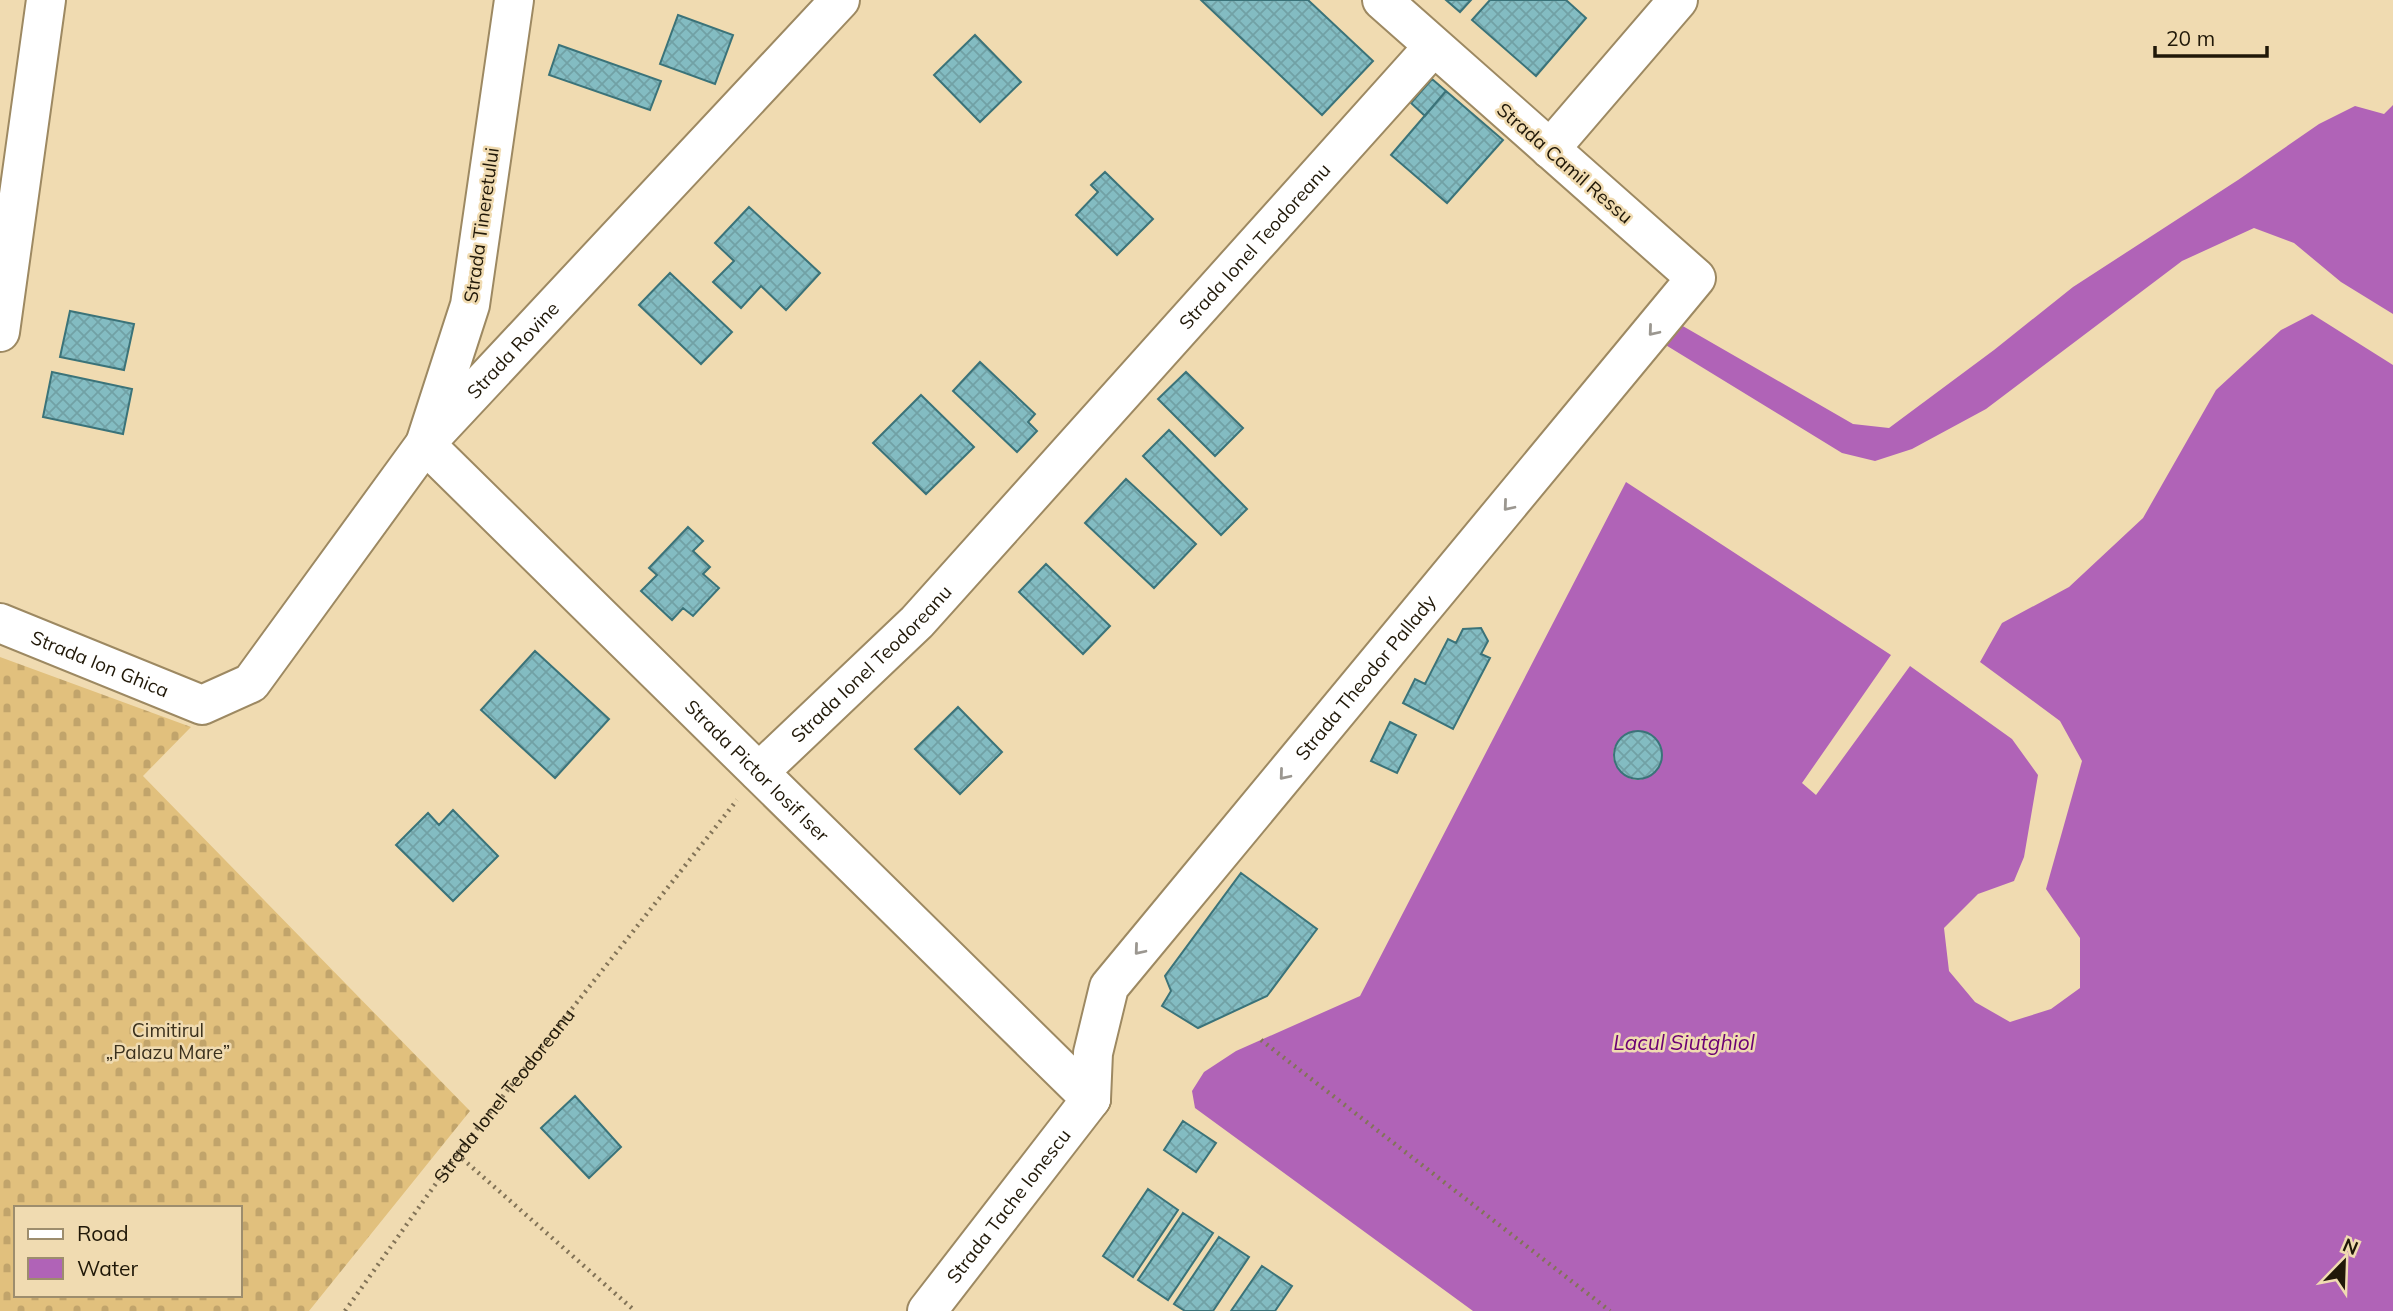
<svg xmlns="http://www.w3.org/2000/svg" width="2393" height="1311" font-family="Mulish,sans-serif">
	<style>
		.cemetery { fill: url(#cemetery-stones); fill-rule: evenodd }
		.water { fill: #b063b7; fill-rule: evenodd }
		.building { fill: url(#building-cross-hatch); stroke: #3b7379; stroke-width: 2 }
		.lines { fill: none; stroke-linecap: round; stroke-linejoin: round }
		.minor-casing { stroke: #9d8962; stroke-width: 42 }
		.path { stroke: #827357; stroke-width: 4.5; stroke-dasharray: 2 5; stroke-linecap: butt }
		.minor { stroke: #fff; stroke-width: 38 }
		.oneway { stroke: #9b9790 }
		.labels { text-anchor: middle; stroke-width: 5; stroke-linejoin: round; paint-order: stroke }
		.street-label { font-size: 19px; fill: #201808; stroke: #f0dbb1 }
		.park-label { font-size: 19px; fill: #3b311d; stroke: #f0dbb1 }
		.water-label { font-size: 21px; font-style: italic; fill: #6b0074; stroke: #f0dbb1 }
	</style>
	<defs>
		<pattern id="cemetery-stones" width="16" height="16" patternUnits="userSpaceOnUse" patternTransform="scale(1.75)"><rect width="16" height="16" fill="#e1c07d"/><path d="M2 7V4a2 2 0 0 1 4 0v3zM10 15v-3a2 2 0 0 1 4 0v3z" fill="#c1a46b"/></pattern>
		<pattern id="building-cross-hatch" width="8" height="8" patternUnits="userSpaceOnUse" patternTransform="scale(1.75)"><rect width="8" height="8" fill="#83bcc2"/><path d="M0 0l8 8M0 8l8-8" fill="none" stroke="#71a1a5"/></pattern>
	</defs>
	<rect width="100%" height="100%" fill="#f0dbb1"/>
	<!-- cemetery -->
	<path class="cemetery" d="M0,657L191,727L143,776L470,1111L309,1311H0ZM16,1208H240V1295H16Z"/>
	<!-- water -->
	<path class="water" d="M2393,105V314L2341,282L2294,243L2254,228L2182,261L1986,409L1912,449L1875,461L1842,453L1664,344L1681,325L1853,424L1889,428L1994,350L2073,287L2238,180L2319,124L2355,106L2384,114Z
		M2312,314L2393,365V1311H1473L1195,1108L1192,1091L1204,1072L1236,1051L1360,996L1626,482L1891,655L1802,783L1816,795L1910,666L2012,739L2038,775L2024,857L2014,881L1978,894L1944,928L1949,971L1975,1002L2010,1022L2051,1009L2080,988V938L2046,889L2082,761L2060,721L1980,662L2002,623L2069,587L2143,518L2216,390L2281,330ZM1633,731C1689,731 1650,806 1619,770C1606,755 1616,736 1633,731Z"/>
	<!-- building -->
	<path class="building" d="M1201,0H1308L1373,61L1322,115Z
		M1446,0H1471L1460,12Z
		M1490,0H1566L1586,18L1536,76L1472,20Z
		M678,15L733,35L715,84L660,64Z
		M975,35L1021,82L980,122L934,75Z
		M559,45L661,81L650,110L549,75Z
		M1432,79L1446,91L1425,116L1411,103Z
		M1446,91L1503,140L1447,203L1391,155Z
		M1105,172L1153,219L1117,255L1076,215L1098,192L1091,185Z
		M749,207L820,273L786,310L761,286L741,308L713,282L734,261L715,243Z
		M670,273L732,332L701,364L639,305Z
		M70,311L134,324L124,370L60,357Z
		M980,362L1035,414L1028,422L1037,431L1017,452L953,391Z
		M52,372L132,389L123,434L43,417Z
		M1186,372L1243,428L1215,456L1158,399Z
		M921,395L974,447L926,494L873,443Z
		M1169,430L1247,509L1221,535L1143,456Z
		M1126,479L1196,544L1154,588L1085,523Z
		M688,527L703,541L693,551L710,567L703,574L719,588L693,616L683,608L672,620L641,591L657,575L649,568Z
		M1046,564L1110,626L1083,654L1019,592Z
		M1481,628L1488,641L1481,654L1490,658L1453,729L1403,703L1415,679L1425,684L1448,639L1456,643L1463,629Z
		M535,651L609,719L555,778L481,710Z
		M958,707L1002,752L960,794L915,749Z
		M1390,722L1416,735L1397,773L1371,761Z
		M1614 755a24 24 0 1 1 48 0a24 24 0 1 1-48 0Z
		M453,810L498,856L453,901L396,845L428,813L439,825Z
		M1241,873L1317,929L1267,996L1198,1028L1162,1006L1171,991L1165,976Z
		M575,1096L621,1147L589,1178L541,1128Z
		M1183,1121L1216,1143L1196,1172L1164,1150Z
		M1148,1189L1178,1210L1133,1277L1103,1256Z
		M1183,1213L1213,1233L1168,1300L1138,1280Z
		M1219,1237L1249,1257L1213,1311H1185L1174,1304Z
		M1262,1266L1292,1286L1275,1311H1231Z"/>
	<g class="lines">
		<!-- minor casing -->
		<g class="minor-casing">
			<g id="minor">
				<path id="s2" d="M514,0L470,305L425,444L1091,1099"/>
				<path d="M1550,149L1678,0"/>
				<path d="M0,332L46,0"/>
				<path id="s3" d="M0,623L202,705L251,683L425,444L840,0"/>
				<path id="s4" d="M759,772L917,622L1433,47"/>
				<path id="s5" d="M1091,1099L1093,1053L1109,987L1696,278L1382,0"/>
				<path id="s6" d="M927,1311L1091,1099"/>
			</g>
		</g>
		<!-- path -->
		<g class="path">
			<path d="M1261,1040L1610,1311"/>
			<path d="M457,1154L635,1311"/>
			<path id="s1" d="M345,1311L457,1154L737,800"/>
		</g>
		<!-- minor -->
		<use href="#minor" class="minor"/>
	</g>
	<!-- one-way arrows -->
	<defs><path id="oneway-chevron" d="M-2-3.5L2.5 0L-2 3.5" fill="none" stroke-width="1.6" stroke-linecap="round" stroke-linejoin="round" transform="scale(1.75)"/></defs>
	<g class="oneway">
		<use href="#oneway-chevron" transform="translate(1653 331) rotate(130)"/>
		<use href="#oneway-chevron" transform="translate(1508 506) rotate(130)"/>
		<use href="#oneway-chevron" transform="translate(1284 775) rotate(130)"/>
		<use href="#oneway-chevron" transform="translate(1139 950) rotate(130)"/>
	</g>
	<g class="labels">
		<!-- street labels -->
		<g class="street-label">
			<text transform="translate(1565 163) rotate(41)" y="7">Strada Camil Ressu</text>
			<text transform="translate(481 225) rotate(-82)" y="7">Strada Tineretului</text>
			<text dy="7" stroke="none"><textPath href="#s4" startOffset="723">Strada Ionel Teodoreanu</textPath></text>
			<text dy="7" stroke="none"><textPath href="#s3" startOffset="696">Strada Rovine</textPath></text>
			<text dy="7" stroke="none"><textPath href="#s4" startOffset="156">Strada Ionel Teodoreanu</textPath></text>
			<text dy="7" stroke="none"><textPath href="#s3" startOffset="108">Strada Ion Ghica</textPath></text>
			<text dy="7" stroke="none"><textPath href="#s5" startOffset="516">Strada Theodor Pallady</textPath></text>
			<text dy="7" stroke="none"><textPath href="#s2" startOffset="920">Strada Pictor Iosif Iser</textPath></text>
			<text dy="7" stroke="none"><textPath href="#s1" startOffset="268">Strada Ionel Teodoreanu</textPath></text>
			<text dy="7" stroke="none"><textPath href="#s6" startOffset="133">Strada Tache Ionescu</textPath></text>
		</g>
		<!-- park labels -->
		<g class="park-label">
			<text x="168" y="1037">Cimitirul<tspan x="168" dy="22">„Palazu Mare”</tspan></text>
		</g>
		<!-- water labels -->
		<g class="water-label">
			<text x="1684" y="1050">Lacul Siutghiol</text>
		</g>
	</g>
	<!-- legend -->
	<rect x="14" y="1206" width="228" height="91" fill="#f0dbb1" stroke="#9d8d6d" stroke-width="2"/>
	<rect x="28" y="1229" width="35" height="10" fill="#ffffff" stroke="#9d8d6d" stroke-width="2"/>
	<text x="77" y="1241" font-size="21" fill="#201808">Road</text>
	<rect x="28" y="1258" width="35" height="21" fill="#b063b7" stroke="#9d8d6d" stroke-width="2"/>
	<text x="77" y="1276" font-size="21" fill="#201808">Water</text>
	<!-- north arrow -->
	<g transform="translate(2344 1262) rotate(23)" stroke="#f0dbb1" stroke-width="5" paint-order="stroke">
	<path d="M0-5L12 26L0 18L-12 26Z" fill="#201808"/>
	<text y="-10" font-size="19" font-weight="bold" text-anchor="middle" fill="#201808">N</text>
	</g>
	<!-- scale -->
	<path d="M2155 46v10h112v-10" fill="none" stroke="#201808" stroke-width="3.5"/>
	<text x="2166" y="46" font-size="21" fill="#201808" stroke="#f0dbb1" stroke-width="5" paint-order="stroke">20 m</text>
</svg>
